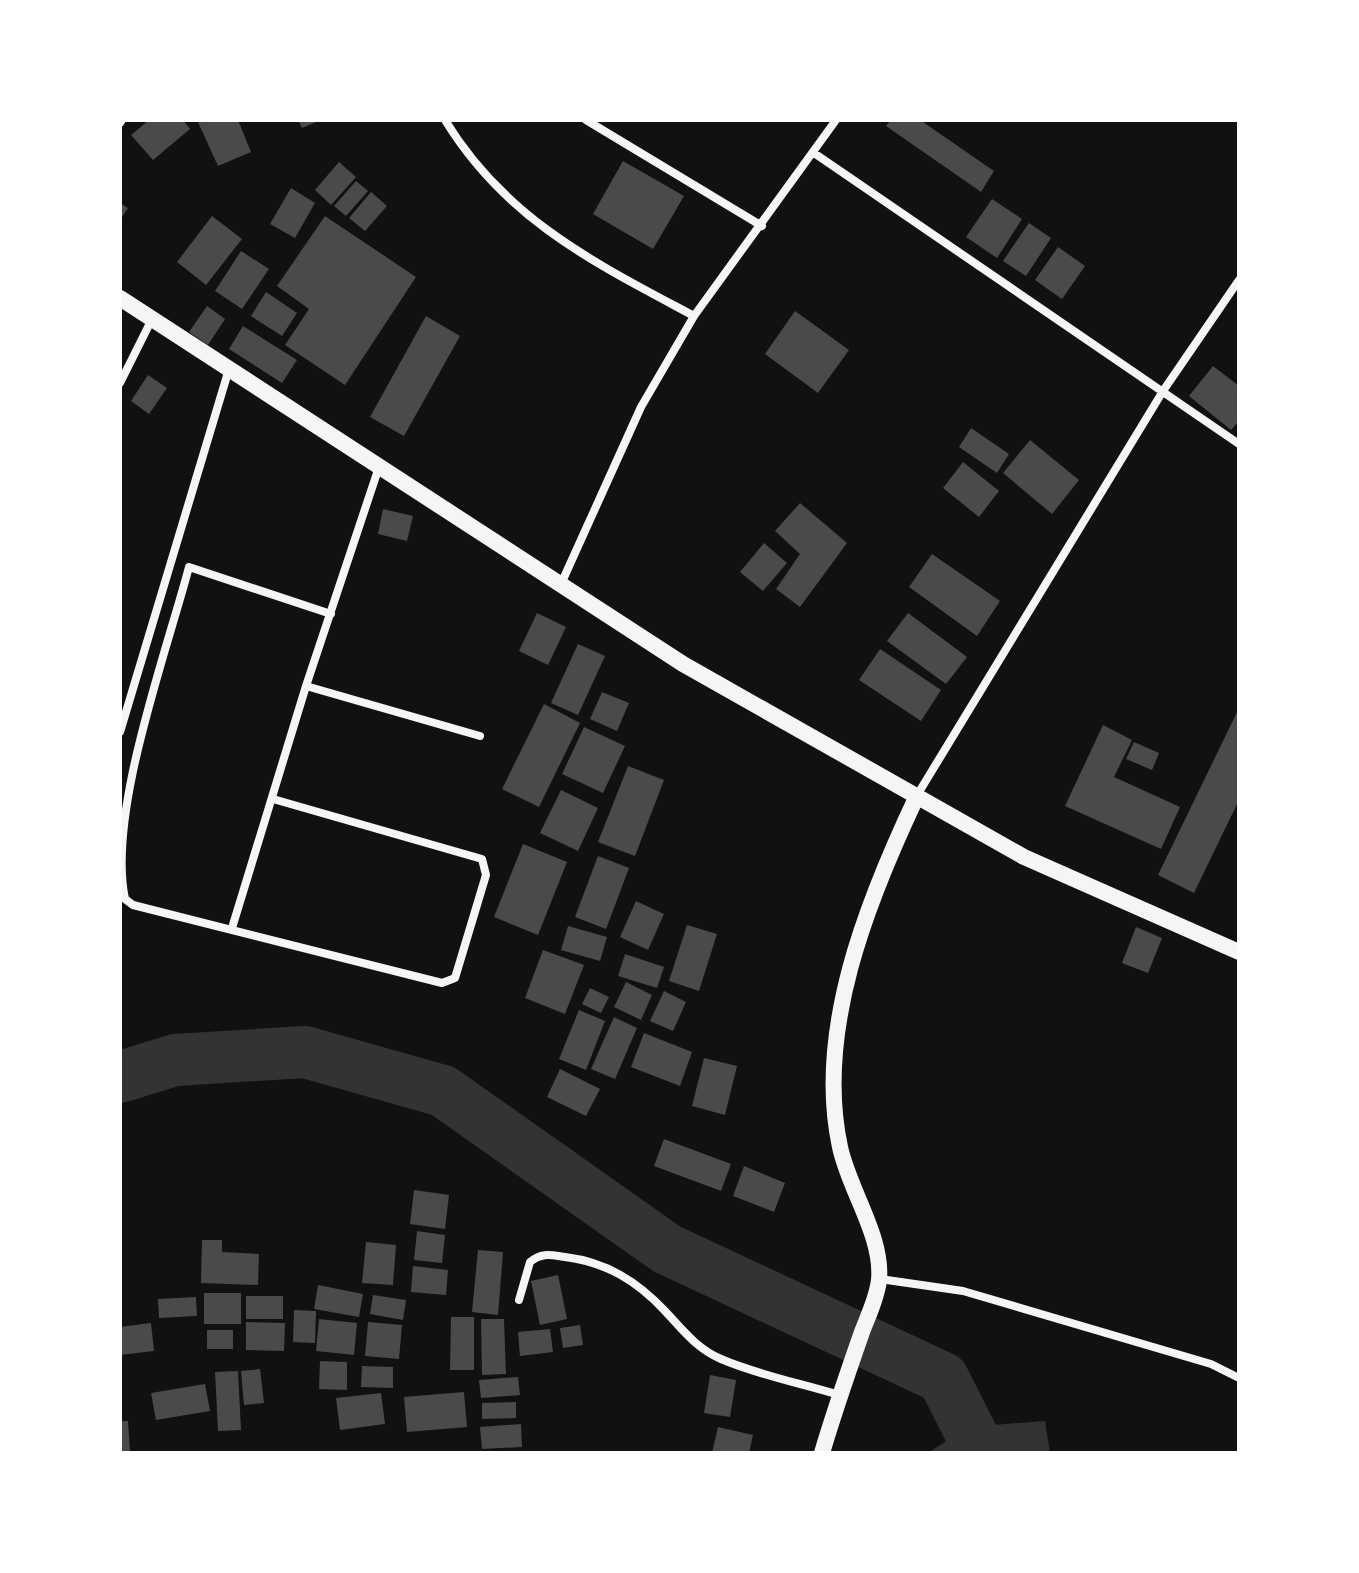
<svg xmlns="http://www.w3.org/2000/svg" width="1359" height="1573" font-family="'Alegreya Sans',sans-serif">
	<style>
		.water { fill: #333 }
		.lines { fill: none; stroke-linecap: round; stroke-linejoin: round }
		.river { stroke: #333; stroke-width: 52 }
		.building { fill: #4a4a4a }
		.minor { stroke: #f5f5f5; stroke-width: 8 }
		.secondary { stroke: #f5f5f5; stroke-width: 16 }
	</style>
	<rect width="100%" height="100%" fill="#111"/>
	<!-- water -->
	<path class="water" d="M1045,1421L1050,1453H928L968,1427Z"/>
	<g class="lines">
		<!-- river -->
		<path class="river" d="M120,1077L175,1060L305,1052L443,1091L667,1249L943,1378L981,1453"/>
	</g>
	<!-- building -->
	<path class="building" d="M149,120H183L190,129L153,160L131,135Z
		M197,120H238L251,152L218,166Z
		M298,120H321L302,128Z
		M891,120H920L994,171L981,192L886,126Z
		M623,161L684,196L653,249L593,214Z
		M339,162L356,177L331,205L315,190Z
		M356,181L368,191L346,216L334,206Z
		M291,188L315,203L295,238L270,224Z
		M371,192L387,206L365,231L349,218Z
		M992,199L1022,219L997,258L966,237Z
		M120,203L128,208L120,220Z
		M212,216L242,239L206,285L177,262Z
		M325,216L416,277L345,385L285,345L309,309L277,286Z
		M1029,223L1051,238L1026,276L1003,261Z
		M1058,247L1085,266L1062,299L1035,280Z
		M241,251L269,269L242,309L215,291Z
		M266,292L297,313L282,336L251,316Z
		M207,306L225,319L208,345L189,332Z
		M795,311L849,350L818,393L765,354Z
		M426,316L460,336L404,436L370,417Z
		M243,326L297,360L282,383L229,349Z
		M1213,366L1239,386V421L1231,430L1189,396Z
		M148,375L167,388L149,414L131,401Z
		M971,428L1009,454L997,473L959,447Z
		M1030,440L1079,480L1052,514L1003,473Z
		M963,462L999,491L979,517L943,488Z
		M800,503L847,543L800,607L776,589L800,554L775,531Z
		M383,509L413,516L407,541L378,534Z
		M764,543L787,563L763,591L740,572Z
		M932,554L1000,601L977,636L909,587Z
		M537,613L566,627L548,665L519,651Z
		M908,613L967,657L946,684L887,641Z
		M578,644L605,656L578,715L551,703Z
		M880,649L941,690L921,721L859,680Z
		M602,692L629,703L617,731L590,719Z
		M544,704L580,723L539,807L502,789Z
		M1239,708V800L1194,893L1158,875Z
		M1103,725L1132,740L1114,777L1180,807L1161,849L1065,806Z
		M584,727L625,746L603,793L562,774Z
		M1134,742L1159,753L1152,770L1126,759Z
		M628,766L664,780L635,856L598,842Z
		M561,790L598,808L578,851L540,833Z
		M523,844L567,862L538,935L494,917Z
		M598,856L629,868L606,929L575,917Z
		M636,901L664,914L648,950L620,937Z
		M687,925L717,934L699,991L669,981Z
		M568,926L607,937L600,961L561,950Z
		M1136,927L1162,938L1148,973L1122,963Z
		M543,950L584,965L565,1014L525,998Z
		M625,954L664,967L657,988L618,976Z
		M626,982L652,995L641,1020L614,1007Z
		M590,988L609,997L601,1013L582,1004Z
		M664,991L686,1002L673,1031L650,1021Z
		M579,1010L605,1021L586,1070L559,1059Z
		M614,1017L637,1028L615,1079L591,1069Z
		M644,1033L692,1052L680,1086L631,1067Z
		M704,1058L737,1066L725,1115L692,1106Z
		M560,1069L600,1089L586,1116L547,1097Z
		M664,1139L731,1164L721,1191L654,1166Z
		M744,1166L785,1183L774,1212L733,1196Z
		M414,1190L449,1195L445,1229L410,1224Z
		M417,1231L445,1235L442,1263L414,1260Z
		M202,1240H222V1252L259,1254L258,1285L201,1283Z
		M366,1242L396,1245L393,1285L362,1283Z
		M478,1250L503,1252L498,1315L472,1312Z
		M413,1266L448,1270L446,1295L411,1292Z
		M558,1275L567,1319L540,1325L531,1281Z
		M318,1285L363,1294L359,1317L314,1309Z
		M204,1293H241V1324H204Z
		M373,1295L406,1300L403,1320L370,1314Z
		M246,1296H283V1319H246Z
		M196,1297L197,1316L159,1318L158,1299Z
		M294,1310L316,1311L315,1343L293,1342Z
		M451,1317H474V1370H450Z
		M319,1319L357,1323L354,1355L316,1351Z
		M481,1319H504L506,1374L482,1375Z
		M246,1322L285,1323L284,1351L246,1350Z
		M368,1322L402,1325L399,1359L365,1356Z
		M151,1323L154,1351L120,1355V1327Z
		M580,1325L583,1345L563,1348L560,1328Z
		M550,1329L553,1352L520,1356L518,1332Z
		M207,1330H233V1349H207Z
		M320,1361L347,1362V1390L319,1389Z
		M362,1366L393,1367V1388L361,1387Z
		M260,1369L264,1403L244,1405L241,1371Z
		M238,1371L241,1430L218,1431L215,1372Z
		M710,1375L736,1380L730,1417L704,1413Z
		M518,1377L520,1395L481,1398L479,1380Z
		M205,1384L210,1411L156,1420L151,1393Z
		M464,1392L467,1427L407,1432L404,1397Z
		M381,1393L385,1424L340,1430L336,1398Z
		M516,1402V1418L482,1419V1403Z
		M120,1421H128L130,1451H120Z
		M521,1424L522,1447L482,1449L480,1427Z
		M718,1427L753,1435L749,1453H712Z"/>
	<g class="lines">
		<!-- minor -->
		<path class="minor" d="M445,120C506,220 595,263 694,316
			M586,120L762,226
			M120,123L122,120
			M814,153L1239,444
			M120,383L152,319
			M561,584L641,407L694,316L836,120
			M306,686L480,736
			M120,732L229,369
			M916,797L1163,391L1239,280
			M273,799L482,859L486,875L455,978L442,983L133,905L125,899C107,814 166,654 189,567L331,614
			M232,928L306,686L380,464
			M880,1279L963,1291L1211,1364L1239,1378
			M519,1300L530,1262C542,1252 551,1255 565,1257C606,1262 637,1281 665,1311C683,1330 696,1348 721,1359C758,1375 800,1383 839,1395"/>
		<!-- secondary -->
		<path class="secondary" d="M120,298L683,664L1024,857L1239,952
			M822,1453C834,1412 848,1372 862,1332C868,1316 877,1298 879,1280C883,1236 849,1190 840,1147C815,1031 867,902 916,798"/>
	</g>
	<!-- border -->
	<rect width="1359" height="1573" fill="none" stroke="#ffffff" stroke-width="244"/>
</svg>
